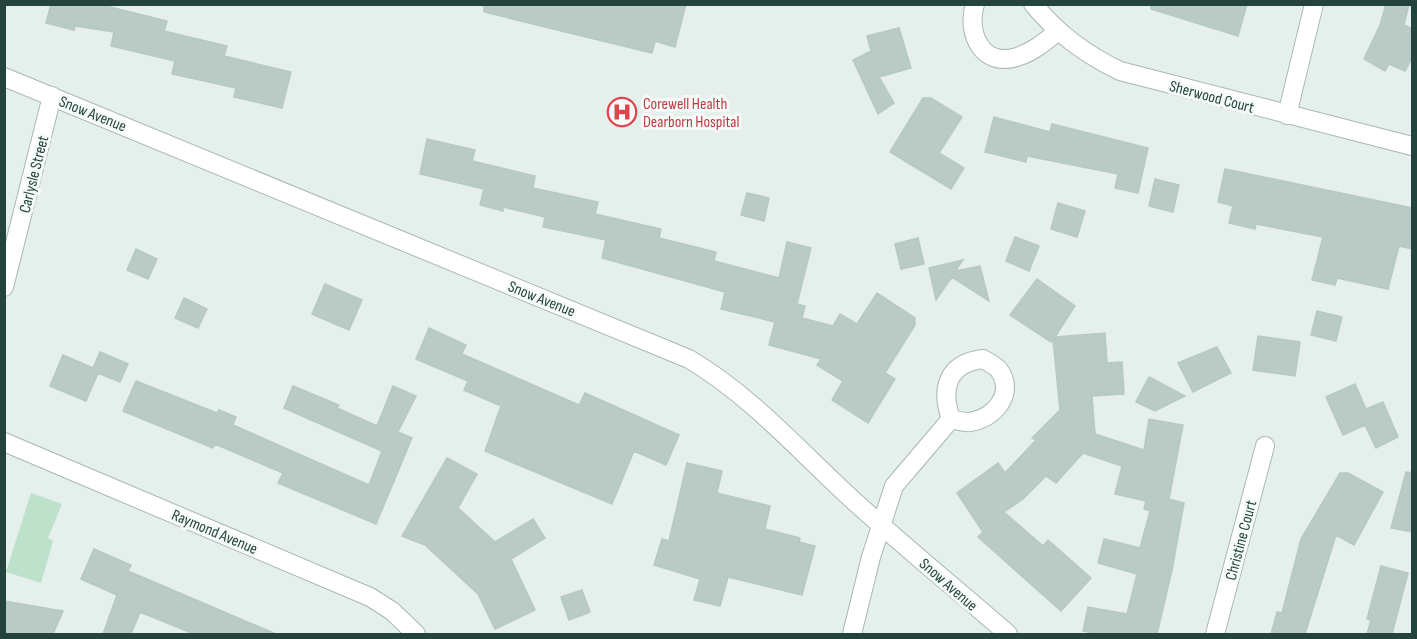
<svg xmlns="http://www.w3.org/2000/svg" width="1417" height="639" font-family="'Sofia Sans Condensed',sans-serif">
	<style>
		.green { fill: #bde1ca }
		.building { fill: #bacac5; stroke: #b7c9c3; stroke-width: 1.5 }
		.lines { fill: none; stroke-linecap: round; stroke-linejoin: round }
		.street-casing { stroke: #a7b8b3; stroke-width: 20 }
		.street { stroke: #fff; stroke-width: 18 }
		.labels { text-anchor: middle; stroke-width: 6; stroke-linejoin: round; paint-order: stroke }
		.street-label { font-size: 16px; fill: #23433c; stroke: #f6fbf9 }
		.health-label { font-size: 16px; fill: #be3a42; stroke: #f6fbf9; text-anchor: start }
	</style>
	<rect width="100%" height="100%" fill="#e5efeb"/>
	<!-- green -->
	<path class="green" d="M31,493L62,504L48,538L53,541L41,583L6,572Z"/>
	<!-- building -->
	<path class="building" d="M51,4H98L167,21L164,31L227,46L224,56L291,72L282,108L234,97L236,88L172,74L175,61L111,46L114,32L75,26L74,30L46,23Z
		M484,4H686L675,47L655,41L652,53L484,12Z
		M1151,4H1247L1238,36L1151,9Z
		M1386,4H1409L1404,25L1413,29V56L1405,71L1389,64L1385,71L1364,59L1380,25Z
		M899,28L911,68L879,77L894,103L878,114L853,60L871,51L867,36Z
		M923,98H931L962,117L939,153L964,168L951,189L890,152Z
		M994,117L1050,132L1052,124L1148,148L1138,193L1115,188L1118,174L1027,156L1026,162L985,152Z
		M427,139L475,150L472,161L535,176L533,188L598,202L595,214L661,229L659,238L716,252L714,261L779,278L787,242L811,248L797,304L805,306L802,318L833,326L840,314L857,324L877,293L915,318V325L885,373L895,379L868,423L832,400L843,381L817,365L821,359L769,345L775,322L721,309L725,292L602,258L606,240L543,227L545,217L503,207V211L480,205L484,189L420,174Z
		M1225,169L1413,208V249L1399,246L1388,289L1337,278L1335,285L1312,280L1323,237L1256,224L1255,229L1229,223L1233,206L1218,202Z
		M1155,179L1179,185L1173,212L1149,206Z
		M747,193L769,198L764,221L741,215Z
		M1058,203L1085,211L1077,237L1051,229Z
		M1015,237L1039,246L1029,271L1006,261Z
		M918,238L924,264L901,269L895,244Z
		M136,249L157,259L148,279L127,270Z
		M963,260L955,271L980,266L989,301L952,277L936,300L929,268Z
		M1037,279L1075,306L1055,337L1105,333L1107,363L1122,362L1124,394L1092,396L1095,434L1144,450L1149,419L1183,425L1169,499L1184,503L1172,570L1157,634H1097L1083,631L1088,607L1127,614L1137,574L1098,563L1104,539L1140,548L1150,511L1144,509L1146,501L1115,494L1122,466L1083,453L1056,483L1046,476L1023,499L1004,512L1043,546L1048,540L1091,578L1061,611L978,537L983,532L957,493L998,463L1005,473L1036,440L1032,438L1060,410L1053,340L1051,342L1010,315Z
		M325,284L362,300L349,330L312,314Z
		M184,298L207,309L198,328L175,318Z
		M1317,311L1342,317L1336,341L1311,335Z
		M429,328L466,345L462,354L579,405L585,393L679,435L666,465L634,451L612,504L485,451L501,406L464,390L468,381L416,359Z
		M1258,336L1300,342L1295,376L1253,370Z
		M1217,347L1231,373L1193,392L1178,363Z
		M100,352L128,364L120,382L98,373L86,401L50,386L63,355L93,368Z
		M1149,377L1185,396L1155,411L1136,402Z
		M136,381L217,413L219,410L236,417L233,425L369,485L382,451L284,408L293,386L339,405L337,408L377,426L393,386L416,396L398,432L412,438L376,524L278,483L283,473L215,444L213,448L123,411Z
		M1355,384L1366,409L1383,402L1398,437L1376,448L1365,425L1343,435L1326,397Z
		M447,458L477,474L458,508L495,542L533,519L545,538L511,559L535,610L495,629L478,594L425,545L402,536Z
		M687,463L722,471L717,493L770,506L765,529L800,538L799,542L815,546L802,595L728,577L720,606L694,600L700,579L654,565L662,539L669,541Z
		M1406,472L1413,473V532L1391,528Z
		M1340,473H1348L1383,492L1354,545L1336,535L1305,634H1271L1277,612L1282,613L1301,539Z
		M94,549L131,565L128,571L276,634H194L140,612L131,634H103L117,595L81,579Z
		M1381,566L1408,573L1392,634H1367L1371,620L1367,619Z
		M582,590L590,612L569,620L561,597Z
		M4,601L63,611L53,634H4Z"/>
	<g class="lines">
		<!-- street casing -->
		<g class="street-casing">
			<path id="street" d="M975,4C966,33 982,68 1017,57C1033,52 1046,41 1058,31
				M1033,4C1058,34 1085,54 1120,71L1412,146
				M4,77L689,359C753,397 801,453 855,502C905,547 957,590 1008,634
				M1287,115L1314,4
				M4,287L52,96
				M983,359C988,362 996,366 999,370C1016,393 994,419 970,422C964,423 956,420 951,419C940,388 948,363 983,359Z
				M4,442L370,597L392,611L416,634
				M852,634L871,557L894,486L951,419
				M1215,634L1265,446"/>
		</g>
		<!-- street -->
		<use href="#street" class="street"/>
	</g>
	<!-- icons -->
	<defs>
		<g id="hospital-ring" transform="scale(1.5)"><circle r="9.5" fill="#f6fbf9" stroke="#e0444e" stroke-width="1.5"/><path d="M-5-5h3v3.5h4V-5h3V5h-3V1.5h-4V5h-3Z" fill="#e0444e"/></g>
	</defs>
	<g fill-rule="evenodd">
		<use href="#hospital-ring" x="622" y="112"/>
	</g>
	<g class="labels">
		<!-- street labels -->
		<g class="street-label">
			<text transform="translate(1212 96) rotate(15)" y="6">Sherwood Court</text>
			<text transform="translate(93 113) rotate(22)" y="6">Snow Avenue</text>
			<text transform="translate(33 174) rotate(-76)" y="6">Carlysle Street</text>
			<text transform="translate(542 298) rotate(22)" y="6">Snow Avenue</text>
			<text transform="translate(215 531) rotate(23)" y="6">Raymond Avenue</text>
			<text transform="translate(1240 540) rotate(-75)" y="6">Christine Court</text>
			<text transform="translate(949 584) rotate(41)" y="6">Snow Avenue</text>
		</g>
		<!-- health labels -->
		<g class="health-label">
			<text x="643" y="109">Corewell Health<tspan x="643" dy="18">Dearborn Hospital</tspan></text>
		</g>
	</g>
	<!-- border -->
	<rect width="1417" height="639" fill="none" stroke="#23433c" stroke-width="12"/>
</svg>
